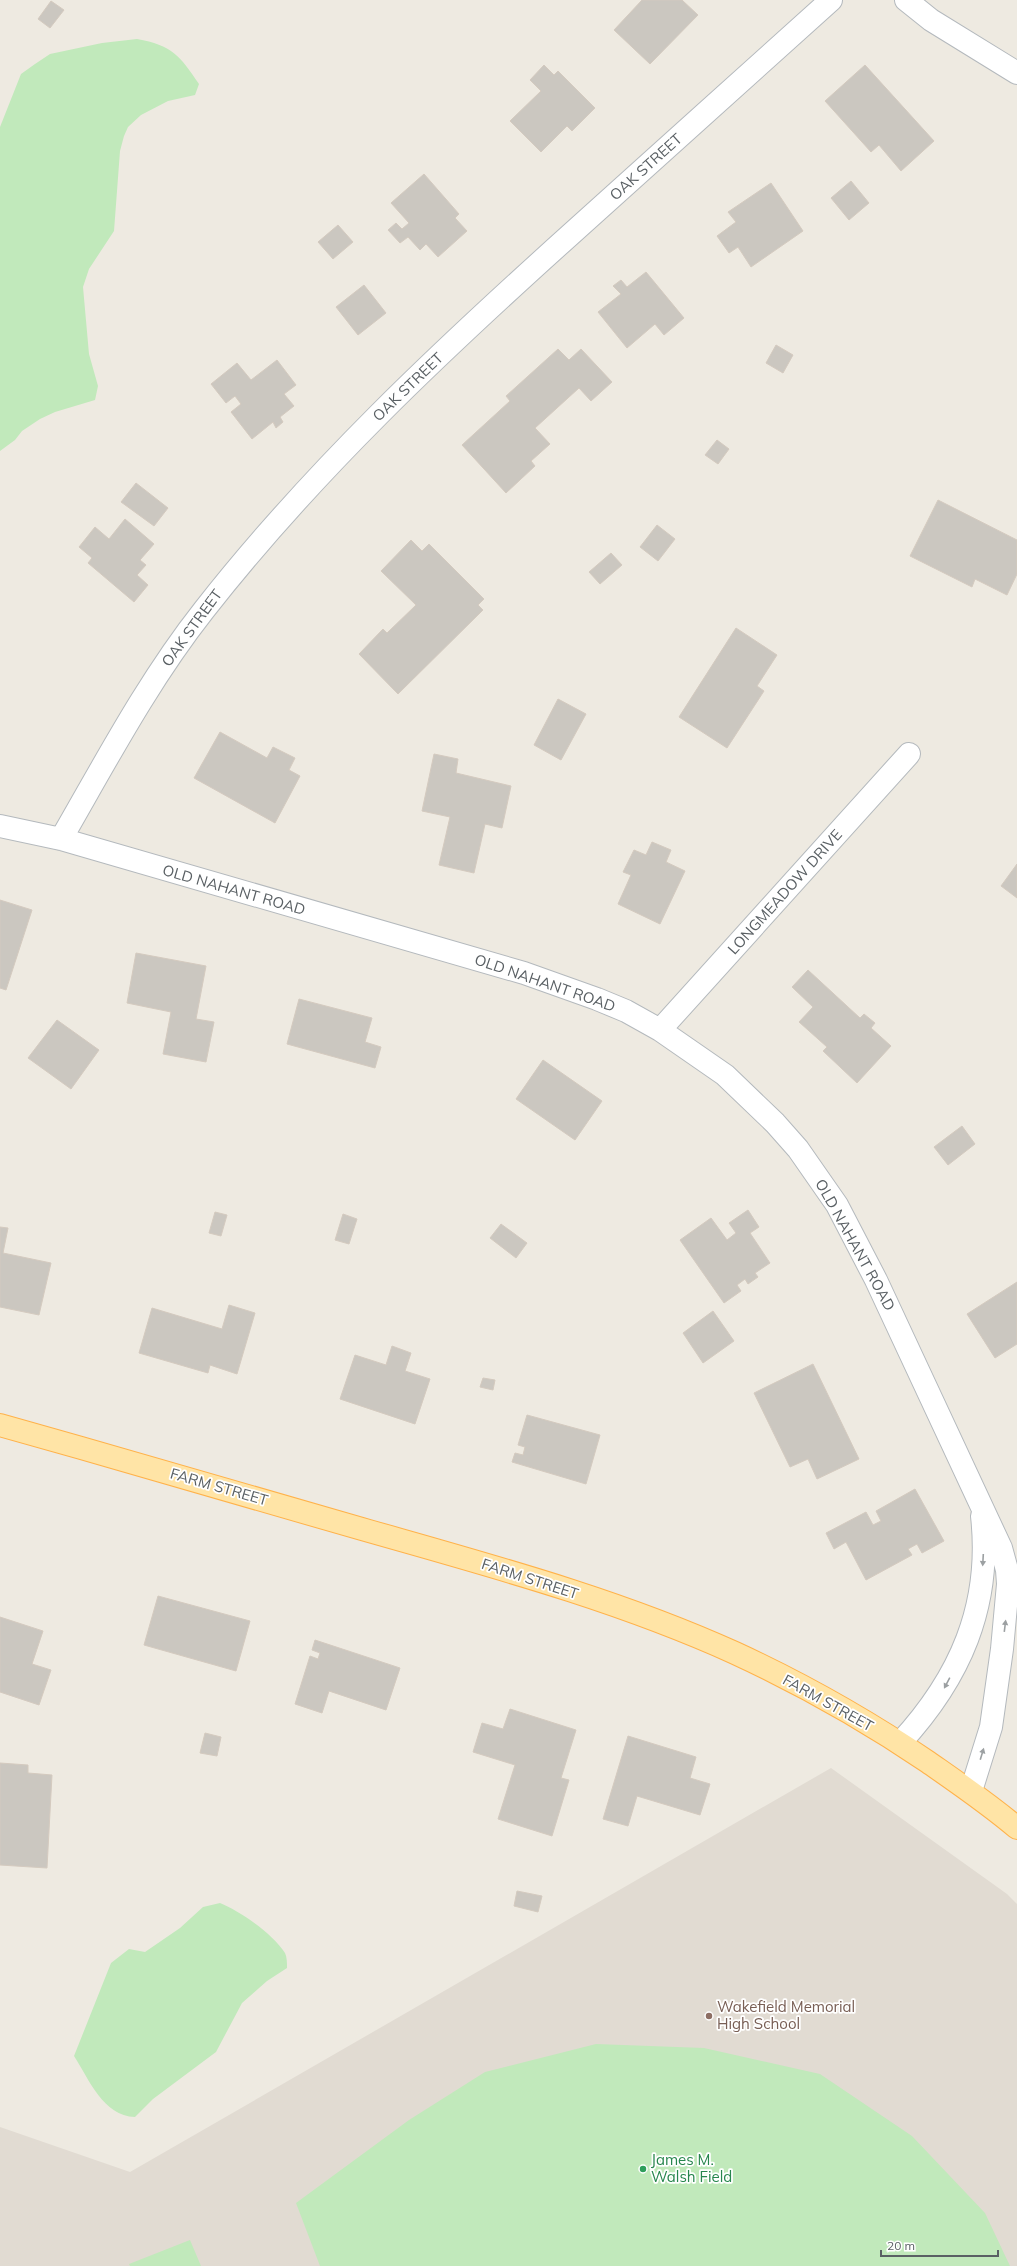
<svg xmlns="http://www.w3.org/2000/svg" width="1017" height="2266" font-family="Mulish,sans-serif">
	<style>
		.education { fill: #e1dbd2 }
		.green { fill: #c1e9bb }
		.building { fill: #cbc7c0; stroke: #d4cabf }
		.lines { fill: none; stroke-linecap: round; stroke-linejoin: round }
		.minor-casing { stroke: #b4b9bd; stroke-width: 24 }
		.major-casing { stroke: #ffb24a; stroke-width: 24 }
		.minor { stroke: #fff; stroke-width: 22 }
		.major { stroke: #ffe4a6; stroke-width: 22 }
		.oneway { fill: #9ca0a2 }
		.education-dot { fill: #8d6e63; stroke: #fff; stroke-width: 1.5 }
		.leisure-dot { fill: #2e9e5b; stroke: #fff; stroke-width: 1.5 }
		.labels { text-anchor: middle; stroke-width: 3.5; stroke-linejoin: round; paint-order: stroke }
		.street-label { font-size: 15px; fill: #5a6064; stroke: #fff }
		.education-label { font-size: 15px; fill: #785e54; stroke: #fff; text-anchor: start }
		.leisure-label { font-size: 15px; fill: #27864d; stroke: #fff; text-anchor: start }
	</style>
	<rect width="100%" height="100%" fill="#eeeae1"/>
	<!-- education -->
	<path class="education" d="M831,1768L1007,1894L1017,1904V2266H0V2127L130,2172Z"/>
	<!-- green -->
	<path class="green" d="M137,39C172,45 180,56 199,84L195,95L168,101L141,115L128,127L124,136L120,151L114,231L89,269L83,287L89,354L98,386L95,400L55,412L40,419L22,431L15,440L0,451V127L21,74L35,64L50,54L102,43Z
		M220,1903C240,1911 273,1934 285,1953C287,1957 287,1963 287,1968L267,1981L242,2003L216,2052L153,2099L135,2117C103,2116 89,2079 74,2056L111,1963L129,1949L145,1952L180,1928L203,1907Z
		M596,2044L704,2048L820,2074L912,2136L985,2213L1010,2266H320L296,2203L409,2120L485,2072Z
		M190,2240L201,2266H130L129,2264Z"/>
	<!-- building -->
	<path class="building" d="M642,0H682L698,15L650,64L614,30Z
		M51,1L64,10L50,28L38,19Z
		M544,65L554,75L558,71L595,108L572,131L567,126L541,152L510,121L541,91L530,80Z
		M865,65L934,141L901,171L879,145L871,152L825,101Z
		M424,174L459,214L455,218L467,231L438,257L426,244L420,250L408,237L400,243L388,230L396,223L402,229L409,223L391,203Z
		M851,181L869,203L849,220L831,198Z
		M771,183L803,231L751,267L738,247L729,253L717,236L736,222L728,212Z
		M338,225L353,242L333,259L318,242Z
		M646,272L684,318L664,335L655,324L627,348L598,312L621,294L613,286L621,280L627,287Z
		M364,285L386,313L358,335L336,307Z
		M776,345L793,355L783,373L766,363Z
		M558,349L569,360L581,349L612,382L591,401L579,388L535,428L550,444L531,461L535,466L506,493L462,445L510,401L506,396Z
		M277,360L296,385L284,394L294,406L280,417L283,422L276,428L273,422L252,439L231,412L241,404L235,396L226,403L211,384L237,363L251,380Z
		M717,440L729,449L718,464L705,455Z
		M136,483L168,508L154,526L121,502Z
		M938,500L1017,540V574L1007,595L975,579L972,587L910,556Z
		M125,519L154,544L140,560L146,565L137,575L148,585L134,602L88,563L92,558L79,547L95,527L109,539Z
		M657,525L675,539L658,561L640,547Z
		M411,540L422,551L429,544L484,599L478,605L483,610L398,694L359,654L383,629L387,633L416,605L381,571Z
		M611,553L622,565L600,584L589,572Z
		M736,628L777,655L757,686L764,691L727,748L679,717Z
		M558,699L586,714L561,760L534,745Z
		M220,732L267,758L273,747L295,758L289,770L300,776L275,823L194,778Z
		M434,754L458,759L456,773L511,786L502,828L485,824L474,873L439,865L450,817L422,811Z
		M652,842L671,850L666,862L685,871L660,924L618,904L631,875L623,872L634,850L646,855Z
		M1017,864V898L1001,886Z
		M0,900L32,910L6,990L0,988Z
		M136,953L206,966L196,1019L214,1022L206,1062L163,1054L171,1012L127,1003Z
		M808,970L860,1018L864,1014L875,1023L871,1028L891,1046L857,1083L823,1051L827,1047L799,1022L813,1007L792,987Z
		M299,999L372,1018L365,1042L381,1047L375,1068L287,1044Z
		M57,1020L99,1050L71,1089L28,1058Z
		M543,1060L602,1101L575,1140L516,1099Z
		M962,1126L975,1144L948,1165L934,1147Z
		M748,1210L759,1227L750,1233L770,1263L755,1273L758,1277L748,1284L745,1279L737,1285L741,1291L724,1303L680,1240L711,1218L727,1240L736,1233L729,1223Z
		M215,1212L227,1215L221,1236L209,1233Z
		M343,1214L357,1219L349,1244L335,1240Z
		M501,1224L527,1243L516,1258L490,1238Z
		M0,1227L8,1228L3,1253L51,1263L39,1315L0,1307Z
		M1017,1282V1344L995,1358L967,1314Z
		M229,1305L255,1313L237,1374L210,1365L208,1373L139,1353L152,1308L222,1329Z
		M713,1311L734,1341L703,1363L683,1333Z
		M392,1346L411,1353L405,1371L430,1379L415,1424L340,1399L355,1355L386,1365Z
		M813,1364L859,1459L817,1479L808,1459L790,1467L754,1393Z
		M483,1378L495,1380L493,1390L480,1387Z
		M527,1415L600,1435L586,1484L512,1462L515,1453L523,1455L525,1447L518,1445Z
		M915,1489L944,1541L922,1553L917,1544L908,1549L912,1555L866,1580L846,1542L834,1549L826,1533L866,1512L873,1525L881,1521L876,1511Z
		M158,1596L250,1621L236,1671L144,1645Z
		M0,1617L43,1631L32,1664L51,1670L39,1705L0,1692Z
		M315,1640L400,1668L386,1710L329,1691L322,1713L295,1704L310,1656L318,1659L320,1653L312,1650Z
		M510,1709L576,1730L561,1778L569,1780L552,1836L498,1819L515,1765L473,1752L482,1723L503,1729Z
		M205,1733L221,1737L217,1756L200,1753Z
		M628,1736L696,1757L690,1778L710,1784L700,1815L637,1796L628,1826L603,1819Z
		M0,1763L28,1765V1773L52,1775L47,1868L0,1865Z
		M517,1891L542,1896L538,1912L514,1906Z"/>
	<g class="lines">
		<!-- minor casing -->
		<g class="minor-casing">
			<path id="minor" d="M906,0L931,20L1017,73
				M0,826L61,839L524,973L597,999L626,1011L660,1030L725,1075L775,1123L798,1149L837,1205L876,1280L1001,1548L1007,1570L1008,1584L1002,1649L991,1727L971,1791
				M61,839C106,761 148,681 204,610C312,472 440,352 570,235C657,157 744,78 831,0
				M660,1030L909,754
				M900,1743C960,1678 992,1606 982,1516"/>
		</g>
		<!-- major casing -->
		<g class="major-casing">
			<path id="major" d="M0,1425C121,1459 242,1494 362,1529C488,1565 616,1599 735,1653C800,1683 869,1722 928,1762C958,1783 989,1804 1017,1828"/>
		</g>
		<!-- minor -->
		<use href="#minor" class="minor"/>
		<!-- major -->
		<use href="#major" class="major"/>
	</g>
	<!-- one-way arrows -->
	<defs><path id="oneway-solid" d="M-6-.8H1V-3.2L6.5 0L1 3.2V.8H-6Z"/></defs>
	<g class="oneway">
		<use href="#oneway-solid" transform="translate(983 1560) rotate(93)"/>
		<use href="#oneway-solid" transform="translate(1005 1626) rotate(-83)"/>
		<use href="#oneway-solid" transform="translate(947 1683) rotate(118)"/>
		<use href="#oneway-solid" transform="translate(982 1754) rotate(-73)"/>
	</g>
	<!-- markers -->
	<circle class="education-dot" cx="709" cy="2016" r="4"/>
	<circle class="leisure-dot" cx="643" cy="2169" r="4"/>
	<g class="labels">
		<!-- street labels -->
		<g class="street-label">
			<text transform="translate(646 167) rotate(-42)" y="5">OAK STREET</text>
			<text transform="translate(408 387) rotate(-44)" y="5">OAK STREET</text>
			<text transform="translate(192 628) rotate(-54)" y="5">OAK STREET</text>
			<text transform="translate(234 890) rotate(16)" y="5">OLD NAHANT ROAD</text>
			<text transform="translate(785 892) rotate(-48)" y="5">LONGMEADOW DRIVE</text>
			<text transform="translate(545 983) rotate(19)" y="5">OLD NAHANT ROAD</text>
			<text transform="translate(855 1245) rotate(61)" y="5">OLD NAHANT ROAD</text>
			<text transform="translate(219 1487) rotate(16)" y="5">FARM STREET</text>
			<text transform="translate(530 1579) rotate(18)" y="5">FARM STREET</text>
			<text transform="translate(828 1703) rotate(29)" y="5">FARM STREET</text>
		</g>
		<!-- education labels -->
		<g class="education-label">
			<text x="717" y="2012">Wakefield Memorial<tspan x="717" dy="17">High School</tspan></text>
		</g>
		<!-- leisure labels -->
		<g class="leisure-label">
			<text x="651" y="2165">James M.<tspan x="651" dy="17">Walsh Field</tspan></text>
		</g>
	</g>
	<!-- scale -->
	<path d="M881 2250v6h117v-6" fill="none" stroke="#5a6064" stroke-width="2"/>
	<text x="887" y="2250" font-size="12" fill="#5a6064" stroke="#ffffff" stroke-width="3" paint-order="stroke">20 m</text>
</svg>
